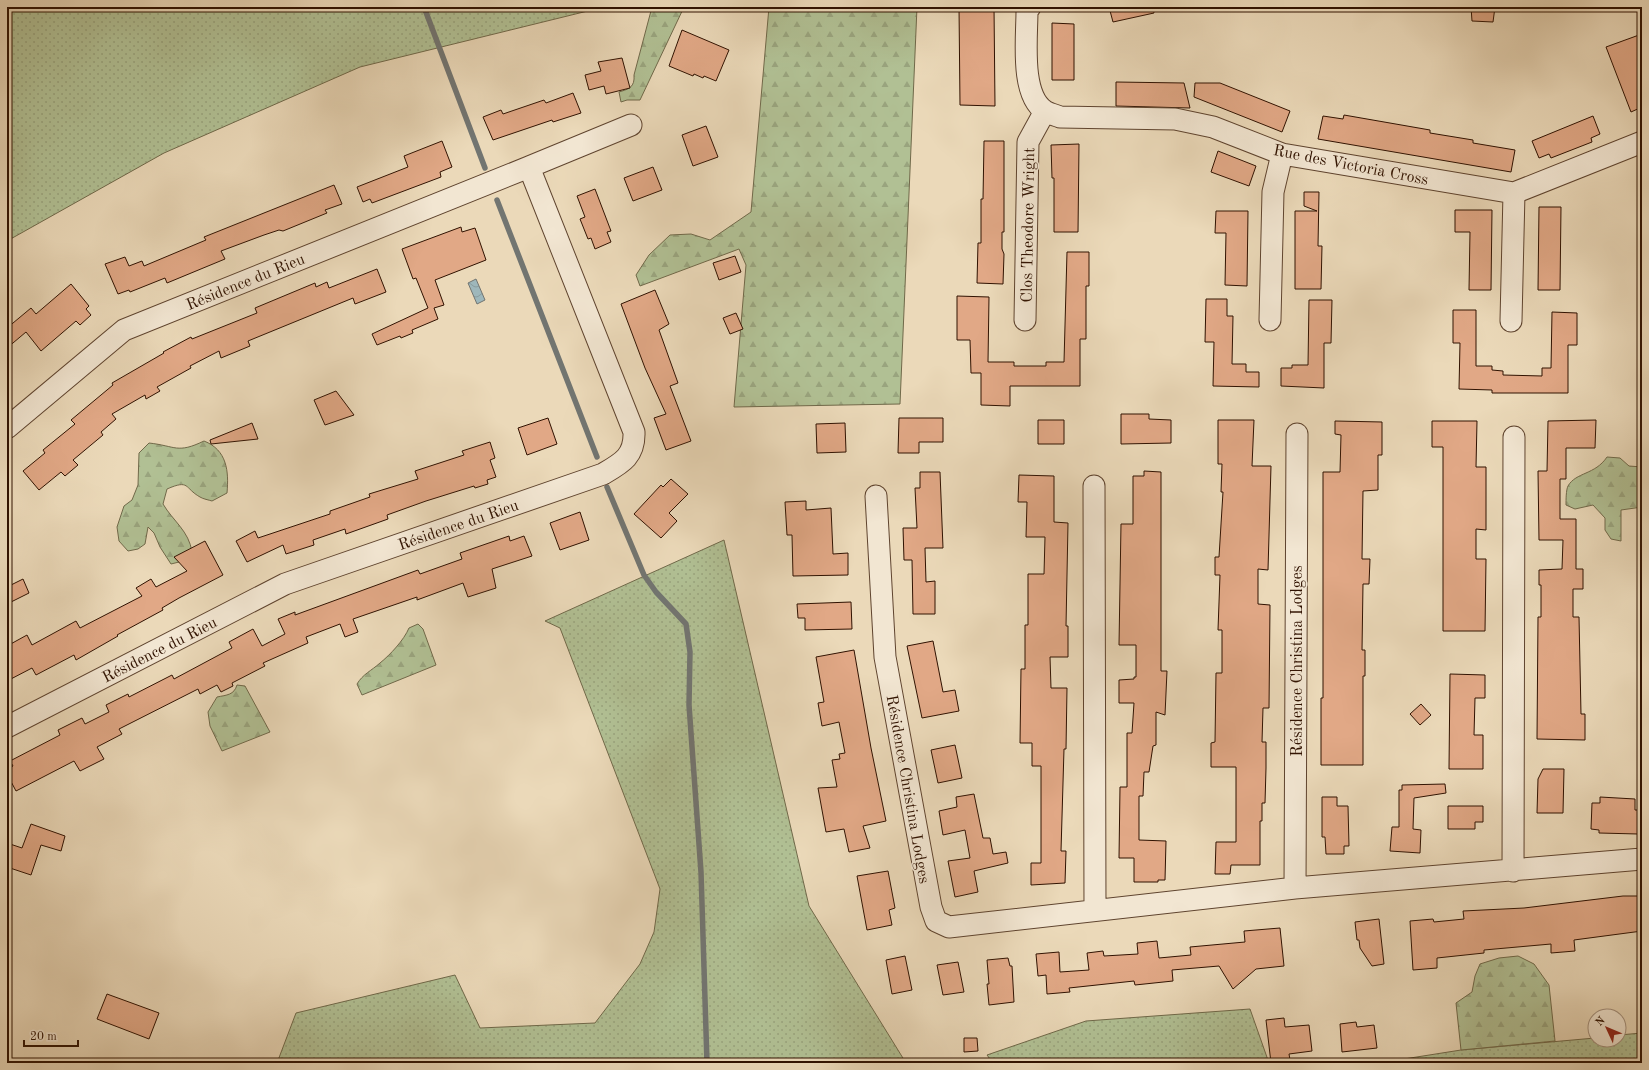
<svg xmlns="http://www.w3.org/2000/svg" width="1649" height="1070" font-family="'Old Standard TT',serif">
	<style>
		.grass { fill: url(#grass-dots); stroke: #70694a }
		.forest { fill: url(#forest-firs); stroke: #70694a }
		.water { fill: url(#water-waves); stroke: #727571 }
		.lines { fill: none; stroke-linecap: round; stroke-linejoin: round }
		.stream { stroke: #727571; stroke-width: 5.5 }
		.building { fill: #e1a886; stroke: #301201 }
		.minor-casing { stroke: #5f442f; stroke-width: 23 }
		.minor { stroke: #f2e6d2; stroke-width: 21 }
		.labels { text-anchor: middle; stroke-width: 3; stroke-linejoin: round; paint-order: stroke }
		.street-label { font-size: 16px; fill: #301201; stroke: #f2e6d2 }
	</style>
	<defs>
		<pattern id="grass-dots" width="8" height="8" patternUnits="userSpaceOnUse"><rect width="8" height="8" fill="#b1c094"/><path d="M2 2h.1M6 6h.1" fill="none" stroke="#99a47e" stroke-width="1.8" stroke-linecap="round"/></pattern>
		<pattern id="forest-firs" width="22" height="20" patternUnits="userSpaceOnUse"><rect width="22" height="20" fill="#b1c094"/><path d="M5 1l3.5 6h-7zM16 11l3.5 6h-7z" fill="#99a47e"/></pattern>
		<pattern id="water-waves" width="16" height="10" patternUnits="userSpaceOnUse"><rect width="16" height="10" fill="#9eb7bb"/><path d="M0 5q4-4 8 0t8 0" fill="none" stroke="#889c9f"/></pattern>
	</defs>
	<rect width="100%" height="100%" fill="#ebd9b9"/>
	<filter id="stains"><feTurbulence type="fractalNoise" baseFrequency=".005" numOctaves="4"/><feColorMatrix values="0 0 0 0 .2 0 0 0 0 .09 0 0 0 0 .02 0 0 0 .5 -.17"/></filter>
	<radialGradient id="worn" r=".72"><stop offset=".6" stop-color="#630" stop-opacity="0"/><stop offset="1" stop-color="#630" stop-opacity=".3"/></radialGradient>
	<!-- grass -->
	<path class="grass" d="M7,7H604L360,67L164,153L7,241Z
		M724,540L809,906L906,1063H277L296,1013L455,975L480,1028L595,1023L640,964L654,932L660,889L560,628L545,621Z
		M1250,1009L1269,1063H993L987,1055L1086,1021Z
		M1642,1033V1063H1405L1404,1059L1461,1050L1595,1038V1040H1619V1035Z"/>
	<!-- forest -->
	<path class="forest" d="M652,7H684L640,100H627L621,102L619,92C629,89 635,87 634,75Z
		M769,7H917L900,404L734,407L746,265L739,249L640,286L636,275L649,255L670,235L691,234L710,240L751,212Z
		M204,441C227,450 229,471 227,493L212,501C209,500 203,499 200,497C184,488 190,479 167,489L163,504C173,521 189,531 192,552L183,561L171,564L160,547L154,533L148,527L145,544L138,549L128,551L119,541L117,527L124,506L132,500L138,485L139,453L149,443C176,446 177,454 204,441Z
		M1607,457L1620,458L1629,466L1642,467V507L1621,510V541L1611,539L1605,530V518L1593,505L1575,509L1566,505C1566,500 1566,490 1568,486C1576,472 1595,475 1607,457Z
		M418,624L423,629L436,665L362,695L357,684C363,674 371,671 380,663C390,655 404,640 409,628Z
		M237,685L245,686L270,732L222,751L210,726L208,712L217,697C227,695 234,695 237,685Z
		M1518,956L1534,964L1549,985L1555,1041L1461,1050L1456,1003L1472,992L1475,976L1480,964L1499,958Z"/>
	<!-- water -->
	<path class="water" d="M476,279L485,300L477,304L468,283Z"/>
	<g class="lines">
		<!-- stream -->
		<path class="stream" d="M424,7L485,168
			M497,200L597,457
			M607,487L644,575L656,592L686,624L690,652L689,705L701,872L707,1063"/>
	</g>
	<!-- building -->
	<path class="building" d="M959,7H994L995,106L960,105Z
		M1109,7H1153L1154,13L1113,22Z
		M1471,7H1495L1493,22L1472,21Z
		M1052,23L1074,24V80H1052Z
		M682,30L729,50L716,81L704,76L703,78L694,74L693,76L669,66Z
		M1639,35L1642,44V107L1631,112L1606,47Z
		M622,58L630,88L606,94L604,86L589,90L585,75L601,71L598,62Z
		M1116,82L1184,83L1190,108L1116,106Z
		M1195,83H1220L1290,111L1282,132L1194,97Z
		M573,93L581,113L553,122L552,120L493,140L483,117L501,110L503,114L544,100L546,103Z
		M1344,115L1430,130V133L1473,140V143L1515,150L1511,172L1318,139L1323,116L1343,119Z
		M1593,116L1600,134L1591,138L1592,142L1551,158L1549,154L1539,158L1532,141Z
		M706,126L718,157L693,166L682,135Z
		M442,141L452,167L440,172L441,177L372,203L370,199L363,202L357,187L408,167L404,156Z
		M984,141H1004V232H1002V249L1004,254L1003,284L977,283L978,243H981V199H983Z
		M1079,144L1078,232H1054V178H1052L1051,145Z
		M1218,151L1256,166L1249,186L1211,172Z
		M653,167L662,190L633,201L624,178Z
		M334,185L342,204L325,210L327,213L283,231L279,230L264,235L221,251L225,259L167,283L165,278L130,292L129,290L118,294L105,264L125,257L129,266L142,261L144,266L206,240L204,237Z
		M595,189L611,231L607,232L611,242L595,249L591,238L588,239L580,219L585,217L577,196Z
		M1304,192H1319L1318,246H1322L1321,289H1295V211H1317L1304,206Z
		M1539,207H1561L1560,290H1538Z
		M1455,210H1492L1491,290H1469L1470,232H1455Z
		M1216,211H1248L1247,286L1225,285L1226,233H1215Z
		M461,227L462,232L475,228L486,260L435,280L444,305L434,308L438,319L412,330L413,333L401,338L400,336L377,345L372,334L428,308L416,278L413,279L402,249Z
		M1067,252H1089V286H1086V339H1080V386H1010V406L981,405V373H971L970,340H957V296L989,297L988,362H1014V366H1046V362H1064Z
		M735,256L741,272L719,280L713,263Z
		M377,269L386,292L355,304L353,298L248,341L250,346L221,358L219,351L190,366L191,368L157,387L160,391L146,399L145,395L112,414L116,419L101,432L103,435L73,460L78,465L65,476L61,472L39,490L23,471L45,453L43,450L75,424L71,420L113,385L112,383L164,353L163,352L191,337L192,339L257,313L255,308L315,283L316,287L327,282L329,288Z
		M71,284L89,306L86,309L91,315L80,325L76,321L41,351L26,332L7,348V328L31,308L36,314Z
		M655,290L669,324L659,330L678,383L670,386L691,441L666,450L654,418L666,414L645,368L621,304Z
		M1206,299H1227V316H1233L1232,364H1246V372H1259V387L1213,386L1214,342H1205Z
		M1309,300H1332L1331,343H1324V388L1281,386V368H1292V365H1308Z
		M1453,310H1476V366H1492V370L1503,371V375L1542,376V368H1551L1552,312L1577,313V345H1568V393H1492V390L1459,389L1460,343H1453Z
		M736,313L743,329L730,334L723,318Z
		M336,391L354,415L325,425L314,400Z
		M1121,414H1149V419L1171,420V443L1121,444Z
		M548,418L557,444L527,455L518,428Z
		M899,418H943V442H919V453H898Z
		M1038,420H1064V444H1038Z
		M1218,420H1254L1252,466H1271L1268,570L1258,569V604L1270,605L1269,708H1263L1262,742H1266V768L1265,803H1262V821H1260V865H1231L1230,874H1215L1216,842H1236V767H1211V743L1215,742L1216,673H1222V630H1218L1220,575H1215V557H1219L1223,492H1221L1222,464H1218Z
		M1596,420L1595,448H1566V479H1560V519H1576V569H1583V589H1573V617H1579L1581,714H1585V740L1537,739L1538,617H1541V585H1539V570L1562,569L1563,540H1539L1538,471H1547L1548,421Z
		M1335,421L1382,422V455H1378V490L1363,491L1362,559H1370L1369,584H1363L1362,650H1365V676H1363V765H1321V698H1323V472H1340L1341,435L1335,434Z
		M1432,421H1477L1476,467H1486V530L1476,529V559H1486L1485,631H1443V447H1432Z
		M252,423L258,439L211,444L210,440Z
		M845,423L846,452L817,453L816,424Z
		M490,442L495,458L490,460L496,477L487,480L488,484L475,488L474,486L426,501L387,515L388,519L346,534L345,529L313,540L314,545L286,554L283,545L247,562L236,541L255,531L258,538L330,514V511L370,497L369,494L418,479L415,471L464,455L462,451Z
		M1144,471L1161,472V671H1167L1165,715L1156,712V745L1153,746L1149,772H1144L1143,796H1139V840L1166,841L1165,880H1158V882H1134V858H1119L1120,787H1127V733H1132L1134,703H1119V680L1134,679V677H1136V645H1119L1121,524H1133V476H1144Z
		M920,472H940L943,548H925L926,582L935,581V614H913L912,560H904L903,528H917L915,488H920Z
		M1019,475L1054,476V522L1068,523L1066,626H1068V657H1050L1051,688H1067L1066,749H1064L1061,851H1066L1065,883L1031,885V863H1041V766H1032V743H1020L1021,669H1025V625H1028V574H1044L1045,537H1026L1027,502H1018Z
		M671,479L688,494L669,513L677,521L661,538L634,514L661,485L663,487Z
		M806,501V510L831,508L833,554L848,553V575L793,576L792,535H787L785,502Z
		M580,512L589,540L560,550L550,523Z
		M509,536L510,541L524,536L532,556L492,569L496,588L468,597L463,583L417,600V597L353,619L358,632L345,637L340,624L306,637L308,643L263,663L265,666L232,683L233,686L221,692L217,685L200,694L198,689L119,729L122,734L97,747L104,759L80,771L74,761L16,791L7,774V770L13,766L10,761L60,735L58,730L82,718L85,724L109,712L106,705L128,694L129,697L172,675L174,679L232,648L229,642L253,629L262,646L285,634L278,619L295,612V615L418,570L420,574L462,559L460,553Z
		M205,541L223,575L179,598L162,608L163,610L117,635L118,636L76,660L74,655L36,675L32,668L7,681V646L27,635L32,645L76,621L80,628L142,596L136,588L151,579L156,587L187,571L174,557Z
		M23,579L29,593L7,604V587Z
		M851,602L852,629L805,630V618H798L797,604Z
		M933,641L943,692L955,690L959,711L922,718L907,646Z
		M854,650L871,748L886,821L863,826L870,848L849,852L844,829L826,832L818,788L837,787L832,760L840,759L839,754L845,753L839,722L822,726L818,703L824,702L816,657Z
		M1450,674L1485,675V698H1475L1474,735H1483V769H1449Z
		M1421,704L1431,715L1420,725L1410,714Z
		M955,745L962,778L938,783L931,750Z
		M1543,769H1564L1563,813H1537L1538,779Z
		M1445,784L1446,793L1414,798L1413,829L1421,830L1420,853L1390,851L1392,827H1399V790H1402V785Z
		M974,794L983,838H990L993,854L1006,852L1008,863L974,871L978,892L955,897L948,861L970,858L965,830L943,835L939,811L957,807L956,797Z
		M1322,797H1337V806H1348L1349,846H1344V854H1326L1325,837H1322Z
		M1600,797L1635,799V810H1638V834L1599,833V830L1591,829L1592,803H1600Z
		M1448,806H1483V822H1475V829H1448Z
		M31,824L65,836L61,851L41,845L31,875L7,867V843L22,848Z
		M888,871L895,908L889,910L892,925L867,930L857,876Z
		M1623,896H1642V931L1574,940L1575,951L1551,953V944L1484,950V953L1437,958V968L1413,970L1410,921L1433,919L1434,922L1464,919L1463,911L1524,908Z
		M1379,919L1384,964L1372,966L1360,948L1359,940H1357L1355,922Z
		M1280,928L1284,966L1256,969L1233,989L1219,966L1172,970L1173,981L1135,985L1134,981L1069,988L1070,992L1047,994L1046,975L1038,976L1036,954L1059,952L1060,972L1089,970L1087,953L1103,951L1104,956L1138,954L1137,943L1157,941L1159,958L1191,955L1190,947L1245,942L1244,931Z
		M905,956L912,990L892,994L886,960Z
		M1008,958L1010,966H1012L1014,1002L989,1005L987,984H989L987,960Z
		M958,962L964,992L943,995L937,965Z
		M107,994L159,1013L149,1039L97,1019Z
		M1284,1018L1285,1027L1309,1025L1312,1051L1289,1054L1290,1060L1271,1063L1266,1020Z
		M1356,1022L1357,1027L1374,1025L1377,1048L1342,1052L1340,1024Z
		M964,1038H977L978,1051L964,1052Z"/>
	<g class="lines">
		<!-- minor casing -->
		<g class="minor-casing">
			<path id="minor" d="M1030,7L1027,11C1027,38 1020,95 1045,111C1049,114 1056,115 1060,117L1175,119L1213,127L1282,154L1514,193L1642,142
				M529,167L631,125
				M1025,320L1028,142L1045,111
				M1270,320L1273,192L1282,154
				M1511,321L1514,193
				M7,428L124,330L529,167L634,432C635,456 622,463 603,474L285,584L7,727
				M1094,486L1095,910
				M876,496L885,657L931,907L936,921L949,927L1295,888L1642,859
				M1513,871L1514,437
				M1295,888L1297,434"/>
		</g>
		<!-- minor -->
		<use href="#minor" class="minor"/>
	</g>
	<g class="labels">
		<!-- street labels -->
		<g class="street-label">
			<text transform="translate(1351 164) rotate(11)" y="6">Rue des Victoria Cross</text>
			<text transform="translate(1027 225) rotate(-89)" y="6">Clos Theodore Wright</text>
			<text transform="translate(245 281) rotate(-22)" y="6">Résidence du Rieu</text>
			<text transform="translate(458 524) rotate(-19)" y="6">Résidence du Rieu</text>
			<text transform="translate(159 649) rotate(-27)" y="6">Résidence du Rieu</text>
			<text transform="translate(1296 661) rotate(-90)" y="6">Résidence Christina Lodges</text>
			<text transform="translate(909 789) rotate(80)" y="6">Résidence Christina Lodges</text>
		</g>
	</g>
	<!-- margin -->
	<rect width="1649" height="1070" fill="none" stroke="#ebd9b9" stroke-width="24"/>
	<rect x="8" y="8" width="1633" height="1054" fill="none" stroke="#301201" stroke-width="2"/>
	<rect x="12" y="12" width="1625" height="1046" fill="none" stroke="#301201"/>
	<!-- north arrow -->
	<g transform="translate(1607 1028) rotate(314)"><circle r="19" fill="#f2e6d2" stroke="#a4917e"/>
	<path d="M0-3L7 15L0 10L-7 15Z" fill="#8f2418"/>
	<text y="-6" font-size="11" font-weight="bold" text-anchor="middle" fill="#301201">N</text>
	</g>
	<!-- scale -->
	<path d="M24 1040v6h54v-6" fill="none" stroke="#301201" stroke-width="2"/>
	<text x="30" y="1040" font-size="12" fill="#301201" stroke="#f2e6d2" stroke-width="3" paint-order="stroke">20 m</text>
	<rect width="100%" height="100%" filter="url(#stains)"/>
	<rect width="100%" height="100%" fill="url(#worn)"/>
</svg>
